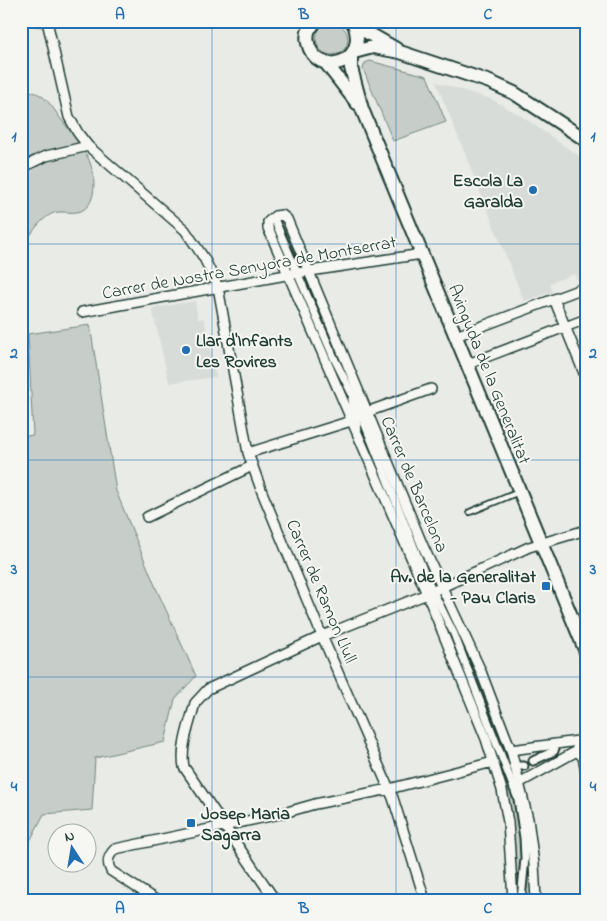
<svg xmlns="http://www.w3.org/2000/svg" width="607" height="921" font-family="'Indie Flower',sans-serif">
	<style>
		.built { fill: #d8dcd8 }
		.green { fill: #c7cec9; stroke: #73867e }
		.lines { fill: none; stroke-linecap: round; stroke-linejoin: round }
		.service-casing { stroke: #1f3d34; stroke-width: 8 }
		.pedestrian-casing { stroke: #1f3d34; stroke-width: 11 }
		.minor-casing { stroke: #1f3d34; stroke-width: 12 }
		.secondary-casing { stroke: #1f3d34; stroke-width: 16 }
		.primary-casing { stroke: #1f3d34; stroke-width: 19 }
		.service { stroke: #f6f6f2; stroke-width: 4.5 }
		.pedestrian { stroke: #f6f6f2; stroke-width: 7 }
		.minor { stroke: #f6f6f2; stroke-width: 9 }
		.secondary { stroke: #f6f6f2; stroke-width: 12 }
		.primary { stroke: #f6f6f2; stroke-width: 15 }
		.grid { fill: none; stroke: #1f6fb2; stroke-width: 1; stroke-opacity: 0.55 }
		.poi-dot { fill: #1f6fb2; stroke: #f6f6f2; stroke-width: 2 }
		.labels { text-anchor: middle; stroke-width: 4; stroke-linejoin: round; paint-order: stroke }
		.poi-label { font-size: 18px; font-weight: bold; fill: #1f3d34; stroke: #f6f6f2; text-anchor: end }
		.street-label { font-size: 18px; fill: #1f3d34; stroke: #f6f6f2 }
		.neatline { fill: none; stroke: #1f6fb2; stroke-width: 2 }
		.grid-label { font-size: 16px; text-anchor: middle; font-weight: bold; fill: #1f6fb2 }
	</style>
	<rect width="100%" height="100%" fill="#e9ebe7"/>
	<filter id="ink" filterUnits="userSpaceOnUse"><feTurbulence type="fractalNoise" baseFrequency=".02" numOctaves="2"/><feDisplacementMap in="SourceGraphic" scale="10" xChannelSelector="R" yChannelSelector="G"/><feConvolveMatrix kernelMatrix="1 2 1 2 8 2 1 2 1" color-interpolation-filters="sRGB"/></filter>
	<g filter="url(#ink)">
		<!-- built -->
		<path class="built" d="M436,82L491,99L520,115L586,161V278L578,281L574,274L550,283L552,292L524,301Z
			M195,301L198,319L204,318L216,377L169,383L152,308Z
			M21,344L23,355L24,427L21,428Z"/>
		<!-- green -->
		<path class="green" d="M21,21H50L49,25L42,27L21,24Z
			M316 39a16 16 0 1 1 32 0a16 16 0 1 1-32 0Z
			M370,61L427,76L446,122L393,141L363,69L365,63Z
			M21,91C45,89 51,107 64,123C72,134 82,146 88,158C95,172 99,203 81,211C70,215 58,208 48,216C37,223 29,238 21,248Z
			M311,278L480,669L519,783L536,900H513L508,822L486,739L293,283Z
			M90,325L116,491L156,588L196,676L175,699L165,742L95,758L92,810L44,814L21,858V760C23,754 22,750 22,743C23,732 29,725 21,714V437L33,435L28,334Z"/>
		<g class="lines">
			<!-- service casing -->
			<g class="service-casing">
				<path id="service" d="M470,512L519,492"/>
			</g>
			<!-- pedestrian casing -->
			<g class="pedestrian-casing">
				<path id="pedestrian" d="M275,221L335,360L356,402L426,577L454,634L518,799L524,838L525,858L521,900
					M352,399L357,425
					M533,761L554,751L556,744
					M513,766H524"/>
			</g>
			<!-- minor casing -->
			<g class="minor-casing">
				<path id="minor" d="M47,21L69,117L78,133L88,146L185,230L204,258L218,287L248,453L262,492L322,636L393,798L425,900
					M21,168L46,156L88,146
					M554,299L586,378
					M82,312L297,273L422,254
					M456,336L586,287
					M468,364L586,319
					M367,412L431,389
					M248,453L351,421
					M147,517L252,466
					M511,750L578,741L586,737
					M576,750L583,757L586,773
					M519,783L586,746
					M156,900L111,871C106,862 108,856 115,849L280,814L315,804L389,789L493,762
					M275,900L184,767C180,747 190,723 195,703L208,689L322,636L427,594L529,547L586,530
					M513,900L508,822L502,790L486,739L427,594L268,228V222L275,216L282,215L287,219L423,546L480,669L504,732L511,750L528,819L534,864L536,900"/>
			</g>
			<!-- secondary casing -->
			<g class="secondary-casing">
				<path id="secondary" d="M314,21C309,27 306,35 308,43C316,79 370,64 354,24
					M351,21L363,30L396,49
					M354,52L373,47L400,52L490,82L514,93L586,140
					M351,56V68L362,109L586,652
					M326,63L357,103"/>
			</g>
			<!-- primary casing -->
			<g class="primary-casing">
				<path id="primary" d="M311,21V25"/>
			</g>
			<!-- service -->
			<use href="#service" class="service"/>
			<!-- pedestrian -->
			<use href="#pedestrian" class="pedestrian"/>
			<!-- minor -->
			<use href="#minor" class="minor"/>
			<!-- secondary -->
			<use href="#secondary" class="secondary"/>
			<!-- primary -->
			<use href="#primary" class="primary"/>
		</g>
	</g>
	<!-- grid -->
	<path class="grid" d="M212,21V900M396,21V900M21,244H586M21,460H586M21,677H586"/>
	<!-- markers -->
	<g class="poi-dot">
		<circle cx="533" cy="190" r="5"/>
		<circle cx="186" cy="350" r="5"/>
		<rect x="541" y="581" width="10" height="10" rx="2.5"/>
		<rect x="186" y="818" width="10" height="10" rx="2.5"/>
	</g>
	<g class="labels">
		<!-- poi labels -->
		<g class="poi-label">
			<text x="523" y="186">Escola La<tspan x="523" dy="21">Garalda</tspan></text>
			<text x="196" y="346" text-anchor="start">Llar d'Infants<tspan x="196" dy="21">Les Rovires</tspan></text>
			<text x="536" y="582">Av. de la Generalitat<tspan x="536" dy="21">- Pau Claris</tspan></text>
			<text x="201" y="819" text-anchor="start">Josep Maria<tspan x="201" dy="21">Sagarra</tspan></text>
		</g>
		<!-- street labels -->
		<g class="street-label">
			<text transform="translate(249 267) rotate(-10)" y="6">Carrer de Nostra Senyora de Montserrat</text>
			<text transform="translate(490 374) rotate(68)" y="6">Avinguda de la Generalitat</text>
			<text transform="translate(415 484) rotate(67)" y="6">Carrer de Barcelona</text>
			<text transform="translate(322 591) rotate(67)" y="6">Carrer de Ramon Llull</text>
		</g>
	</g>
	<!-- margin -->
	<rect width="607" height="921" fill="none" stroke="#f6f6f2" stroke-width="55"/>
	<!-- north arrow -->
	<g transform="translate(72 848) rotate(348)"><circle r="24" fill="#f6f6f2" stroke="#a0aca6"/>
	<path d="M0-4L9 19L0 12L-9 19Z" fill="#1f6fb2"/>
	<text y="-8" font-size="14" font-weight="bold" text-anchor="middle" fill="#1f3d34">N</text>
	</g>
	<rect x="28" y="28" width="552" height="866" class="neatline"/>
	<g class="grid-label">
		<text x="120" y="19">A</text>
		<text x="304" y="19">B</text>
		<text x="488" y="19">C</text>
		<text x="14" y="141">1</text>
		<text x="593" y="141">1</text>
		<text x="14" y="358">2</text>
		<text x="593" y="358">2</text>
		<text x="14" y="574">3</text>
		<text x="593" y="574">3</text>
		<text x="14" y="791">4</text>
		<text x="593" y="791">4</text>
		<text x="120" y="913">A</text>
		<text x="304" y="913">B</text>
		<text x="488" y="913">C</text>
	</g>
</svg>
